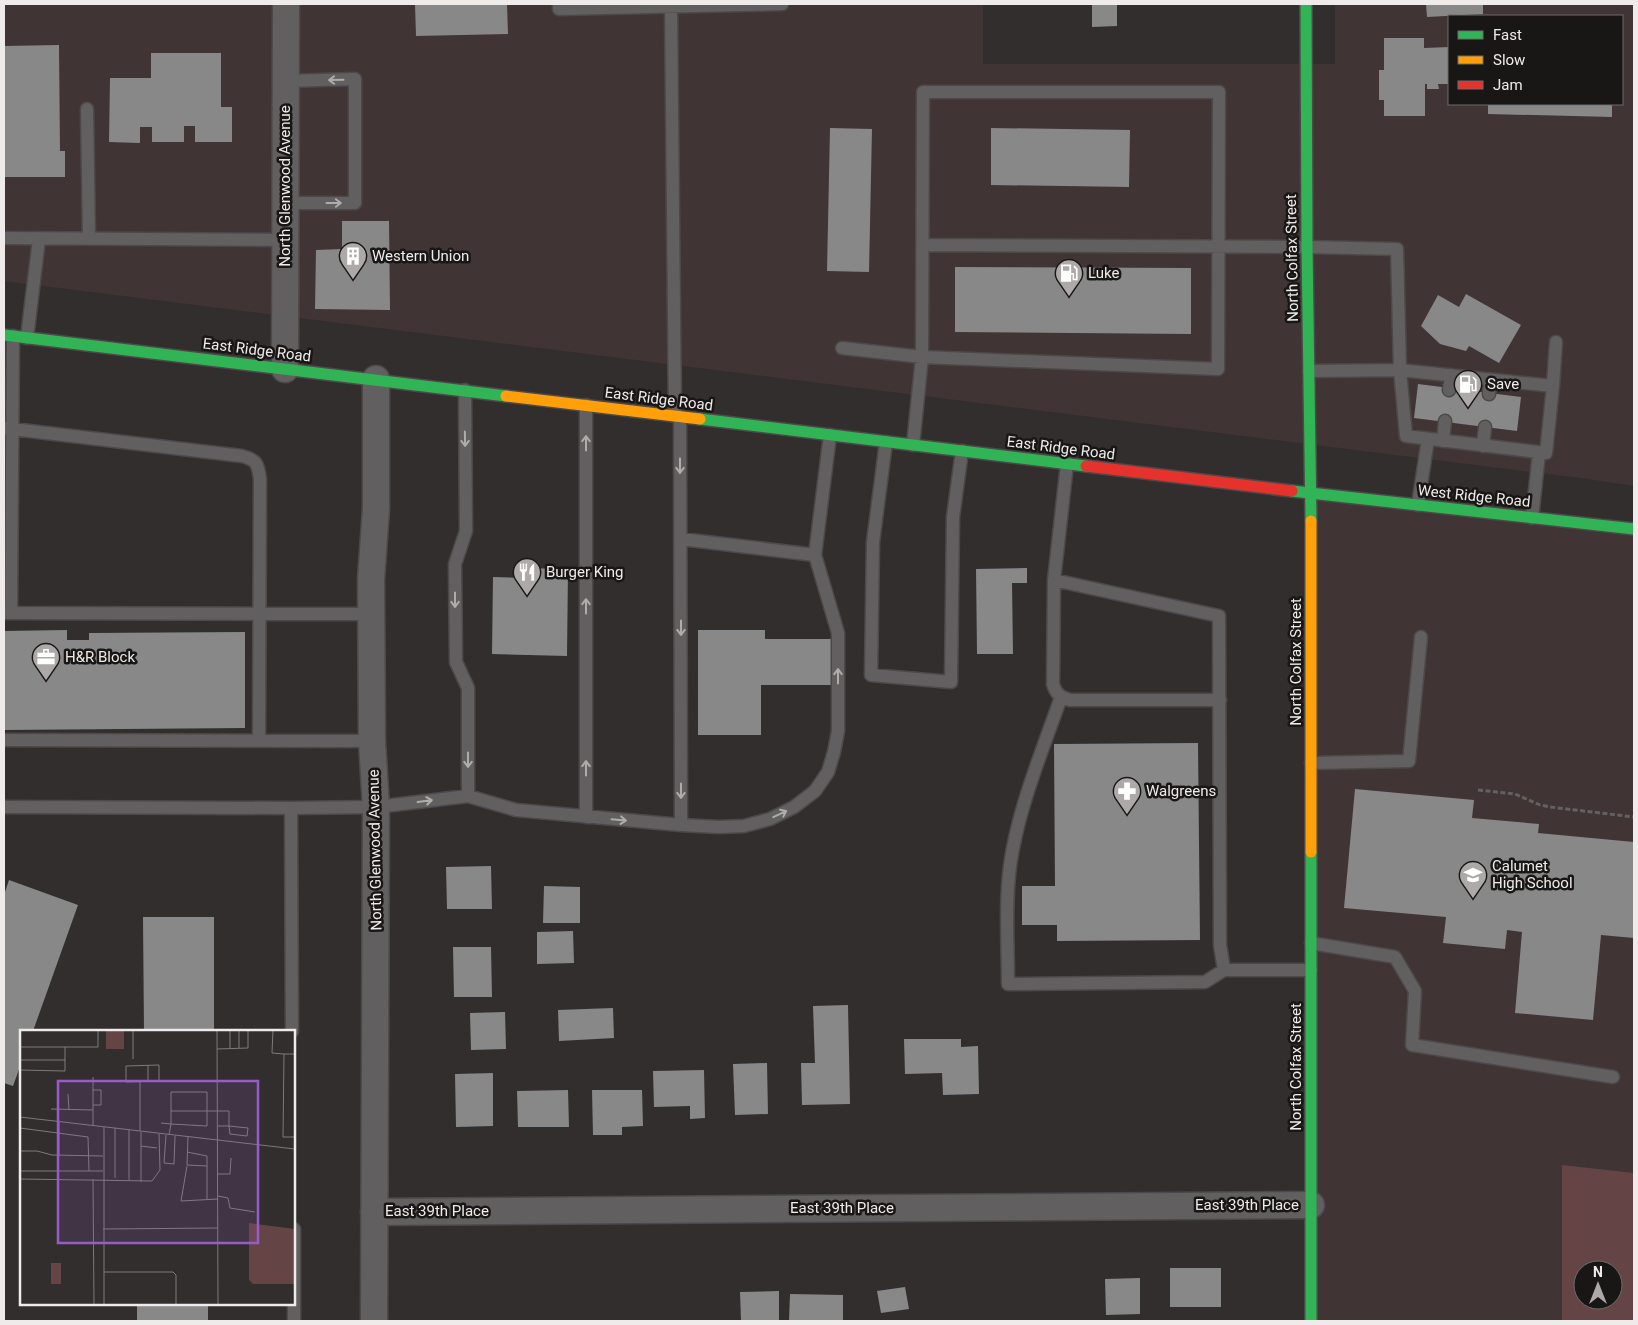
<svg xmlns="http://www.w3.org/2000/svg" width="1638" height="1325" font-family="Roboto,sans-serif">
	<style>
		.built { fill: #403435; fill-rule: evenodd }
		.green { fill: #654445; fill-rule: evenodd }
		.building { fill: #898888 }
		.lines { fill: none; stroke-linecap: round; stroke-linejoin: round }
		.lane-casing { stroke: #4d4949; stroke-width: 15 }
		.street-casing { stroke: #4d4949; stroke-width: 29 }
		.fast-casing { stroke: #4d4949; stroke-width: 14 }
		.slow-casing { stroke: #4d4949; stroke-width: 14 }
		.jam-casing { stroke: #4d4949; stroke-width: 14 }
		.path { stroke: #636161; stroke-width: 3; stroke-dasharray: 5 2.5; stroke-linecap: butt }
		.lane { stroke: #615f5f; stroke-width: 12 }
		.street { stroke: #615f5f; stroke-width: 26 }
		.fast { stroke: #30b455; stroke-width: 11 }
		.slow { stroke: #ff9f0a; stroke-width: 11 }
		.jam { stroke: #e5322d; stroke-width: 11 }
		.oneway { stroke: #afacac }
		.labels { text-anchor: middle; stroke-width: 5; stroke-linejoin: round; paint-order: stroke }
		.street-label { font-size: 15px; fill: #efebeb; stroke: #191616 }
		.poi-label { font-size: 15px; fill: #efebeb; stroke: #191616; text-anchor: start }
		.inset-road { fill: none; stroke: #7e7a7a; stroke-width: 1 }
		.view { fill: #985cca; fill-opacity: 0.15; stroke: #985cca; stroke-width: 2.5 }
		.inset-edge { fill: none; stroke: #efebeb; stroke-width: 2.5 }
	</style>
	<rect width="100%" height="100%" fill="#322e2e"/>
	<!-- built -->
	<path class="built" d="M4,4H983V64H1335V4H1634V486L1581,478L4,281ZM1449,16H1622V104H1449Z
		M1311,493L1634,529V1321H1313ZM1583,1270H1613V1300H1583Z"/>
	<!-- green -->
	<path class="green" d="M1562,1165L1634,1173V1321H1562ZM1583,1270H1613V1300H1583Z"/>
	<!-- building -->
	<path class="building" d="M415,4H507L508,34L416,36Z
		M1092,4H1117V26L1092,27Z
		M1426,4H1483V14L1427,17Z
		M1384,38H1424V48L1449,47V84H1438L1439,89H1427V84H1425V116H1384V100H1379V70H1384Z
		M59,45L60,151H65V177H4V46Z
		M151,53H221V107H232V142H195V126H184V142H152V127H140V143L109,142L110,78H151Z
		M1488,104H1612V117L1488,114Z
		M830,128L872,129L869,272L827,271Z
		M991,128L1130,130L1129,187L991,185Z
		M342,221H389L390,310L315,309L316,250L342,249Z
		M955,267L1191,268V334L955,332Z
		M1466,294L1521,325L1499,363L1469,346L1466,351L1440,344L1421,326L1438,295L1459,307Z
		M1418,384L1521,397L1517,431L1414,418Z
		M522,568L568,569L567,656L492,654L493,577L522,578Z
		M1027,568V583H1012L1013,654H977L976,569Z
		M67,630V640H89V633L245,632V728L4,730V631Z
		M698,630H765V639H831V685H761V735H698Z
		M1198,743L1200,940L1057,941V925H1022V886H1055L1054,744Z
		M1355,789L1474,800L1472,818L1539,824L1538,833L1634,842V938L1601,935L1593,1020L1515,1013L1522,932L1507,930L1505,949L1443,943L1446,917L1344,908Z
		M491,866L492,909H447L446,867Z
		M9,880L78,905L33,1031H21V1064L13,1086L4,1083V895Z
		M544,886L580,887V923H543Z
		M143,917H214V1031H144Z
		M573,931L574,963L537,964V932Z
		M453,947H491L492,997H454Z
		M848,1005L850,1104L802,1105L801,1063H815L813,1006Z
		M613,1008L614,1038L559,1041L558,1010Z
		M505,1012L506,1049L471,1050L470,1013Z
		M904,1039H961V1047L978,1046L979,1094L943,1095L942,1073L905,1074Z
		M767,1063L768,1114L735,1115L733,1064Z
		M704,1070L705,1118L690,1119V1106L654,1107L653,1071Z
		M493,1073V1126L456,1127L455,1074Z
		M568,1090L569,1127H518L517,1091Z
		M592,1090H642L643,1126L622,1127V1135H593Z
		M1170,1268H1221V1307H1170Z
		M1140,1278V1314L1106,1315L1105,1279Z
		M905,1287L909,1309L881,1313L877,1291Z
		M779,1291V1321H741L740,1292Z
		M790,1294L843,1295V1321H789Z
		M137,1304H208V1321H137Z"/>
	<g class="lines">
		<!-- lane casing -->
		<g class="lane-casing">
			<path id="lane" d="M559,4V9L782,4
				M671,6L675,416
				M87,109L89,239
				M286,203H355V79L286,81
				M4,238L285,240
				M923,245L1307,247L1397,249L1400,370L1309,371
				M27,338L39,239
				M842,348L922,357L1218,369L1219,92H923L922,357L913,445
				M1400,370L1553,386L1546,453L1406,436Z
				M1553,386L1556,342
				M465,390L466,531L455,564L456,662L468,688V796
				M1449,390L1451,375
				M1489,394L1490,380
				M586,405V817
				M680,417L681,825
				M4,428L242,456C257,460 258,464 260,479L259,740
				M1443,441L1445,421
				M886,442L873,542L871,675L951,682L953,517L962,451
				M1483,446L1485,427
				M1067,464L1054,580L1053,684C1056,694 1060,697 1070,700H1220
				M1418,505L1428,439
				M1532,518L1539,453
				M681,539L815,555
				M1054,580L1219,616L1220,945L1224,970
				M4,613L372,614
				M11,613L13,336
				M1061,697C1042,752 1018,808 1010,866C1005,904 1008,945 1008,984L1205,982L1224,970H1311
				M4,740L372,741
				M1311,763L1409,761L1421,637
				M4,807L291,808L376,807L468,796L516,810L681,825L719,827L744,826L770,819L794,807L815,791L828,772L834,752L838,731V633L815,555L830,435
				M291,808L292,1031
				M1311,943L1395,957L1415,991L1412,1045L1613,1077
				M294,1229V1321"/>
		</g>
		<!-- street casing -->
		<g class="street-casing">
			<path id="street" d="M285,369L286,4
				M374,1212L1311,1205
				M374,1321L376,807L372,741L371,579L376,509V379"/>
		</g>
		<!-- fast casing -->
		<g class="fast-casing">
			<path id="fast" d="M1306,4L1307,247L1311,521
				M4,335L506,396
				M700,419L1086,466
				M1292,491L1634,529
				M1311,852V1321"/>
		</g>
		<!-- slow casing -->
		<g class="slow-casing">
			<path id="slow" d="M506,396L700,419
				M1311,521V852"/>
		</g>
		<!-- jam casing -->
		<g class="jam-casing">
			<path id="jam" d="M1086,466L1292,491"/>
		</g>
		<!-- path -->
		<path class="path" d="M1478,790L1515,794L1540,805L1550,807L1634,817"/>
		<!-- lane -->
		<use href="#lane" class="lane"/>
		<!-- street -->
		<use href="#street" class="street"/>
		<!-- fast -->
		<use href="#fast" class="fast"/>
		<!-- slow -->
		<use href="#slow" class="slow"/>
		<!-- jam -->
		<use href="#jam" class="jam"/>
	</g>
	<!-- one-way arrows -->
	<defs><path id="oneway-shaft" d="M-6 0H5M1.5-3L5.5 0L1.5 3" fill="none" stroke-width="1.6" stroke-linecap="round" stroke-linejoin="round" transform="scale(1.25)"/></defs>
	<g class="oneway">
		<use href="#oneway-shaft" transform="translate(336 80) rotate(179)"/>
		<use href="#oneway-shaft" transform="translate(334 203)"/>
		<use href="#oneway-shaft" transform="translate(465 439) rotate(89)"/>
		<use href="#oneway-shaft" transform="translate(586 443) rotate(-90)"/>
		<use href="#oneway-shaft" transform="translate(680 466) rotate(90)"/>
		<use href="#oneway-shaft" transform="translate(455 600) rotate(90)"/>
		<use href="#oneway-shaft" transform="translate(586 606) rotate(-90)"/>
		<use href="#oneway-shaft" transform="translate(681 628) rotate(90)"/>
		<use href="#oneway-shaft" transform="translate(838 676) rotate(-90)"/>
		<use href="#oneway-shaft" transform="translate(468 760) rotate(90)"/>
		<use href="#oneway-shaft" transform="translate(586 768) rotate(-90)"/>
		<use href="#oneway-shaft" transform="translate(681 791) rotate(90)"/>
		<use href="#oneway-shaft" transform="translate(425 801) rotate(-7)"/>
		<use href="#oneway-shaft" transform="translate(780 814) rotate(-25)"/>
		<use href="#oneway-shaft" transform="translate(619 820) rotate(5)"/>
	</g>
	<!-- icons -->
	<defs>
		<g id="building-pin" transform="scale(1.4375)"><path d="M0 17L-7.5 6A9.5 9.5 0 1 1 7.5 6Z" fill="#ada9a9" stroke="#191616"/><path d="M-4-6H4V6H1V3H-1V6H-4ZM-2.5-4.3h1.7v1.8h-1.7ZM.8-4.3h1.7v1.8H.8ZM-2.5-1h1.7V.8h-1.7ZM.8-1h1.7V.8H.8Z" fill="#fff"/></g>
		<g id="fuel-pin" transform="scale(1.4375)"><path d="M0 17L-7.5 6A9.5 9.5 0 1 1 7.5 6Z" fill="#ada9a9" stroke="#191616"/><path d="M-5.5-6h7V0h2V4h1.3V-2.5L3-4.5l.8-.8L6-3V5H2.5V1h-1V6h-7ZM-4.2-4.7v3.2H.2V-4.7Z" fill="#fff"/></g>
		<g id="restaurant-pin" transform="scale(1.4375)"><path d="M0 17L-7.5 6A9.5 9.5 0 1 1 7.5 6Z" fill="#ada9a9" stroke="#191616"/><path d="M-5-6h1v4h1v-4h1v4h1v-4h1v5L-1.5 .5V6h-2V.5L-5-1ZM5-6V6H3V1.5H1.5Q1.5-4 5-6Z" fill="#fff"/></g>
		<g id="office-pin" transform="scale(1.4375)"><path d="M0 17L-7.5 6A9.5 9.5 0 1 1 7.5 6Z" fill="#ada9a9" stroke="#191616"/><path d="M-6-3h4V-5.5h4V-3h4V5H-6ZM-1-4.5V-3h2v-1.5ZM-6 0V1H6V0Z" fill="#fff"/></g>
		<g id="pharmacy-pin" transform="scale(1.4375)"><path d="M0 17L-7.5 6A9.5 9.5 0 1 1 7.5 6Z" fill="#ada9a9" stroke="#191616"/><path d="M-2-6h4v4h4v4h-4v4h-4v-4h-4v-4h4Z" fill="#fff"/></g>
		<g id="school-pin" transform="scale(1.4375)"><path d="M0 17L-7.5 6A9.5 9.5 0 1 1 7.5 6Z" fill="#ada9a9" stroke="#191616"/><path d="M0-5L7-2L0 1L-7-2ZM-4 1L0 2.5L4 1V4Q0 6-4 4Z" fill="#fff"/></g>
	</defs>
	<g fill-rule="evenodd">
		<use href="#building-pin" x="353" y="256"/>
		<use href="#fuel-pin" x="1069" y="273"/>
		<use href="#fuel-pin" x="1468" y="384"/>
		<use href="#restaurant-pin" x="527" y="572"/>
		<use href="#office-pin" x="46" y="657"/>
		<use href="#pharmacy-pin" x="1127" y="791"/>
		<use href="#school-pin" x="1473" y="875"/>
	</g>
	<g class="labels">
		<!-- street labels -->
		<g class="street-label">
			<text transform="translate(285 186) rotate(-90)" y="5">North Glenwood Avenue</text>
			<text transform="translate(1292 258) rotate(-91)" y="5">North Colfax Street</text>
			<text transform="translate(257 350) rotate(7)" y="5">East Ridge Road</text>
			<text transform="translate(659 399) rotate(7)" y="5">East Ridge Road</text>
			<text transform="translate(1061 448) rotate(7)" y="5">East Ridge Road</text>
			<text transform="translate(1474 496) rotate(6)" y="5">West Ridge Road</text>
			<text transform="translate(1296 662) rotate(-90)" y="5">North Colfax Street</text>
			<text transform="translate(375 850) rotate(-91)" y="5">North Glenwood Avenue</text>
			<text transform="translate(1296 1067) rotate(-90)" y="5">North Colfax Street</text>
			<text x="1247" y="1210">East 39th Place</text>
			<text x="842" y="1213">East 39th Place</text>
			<text x="437" y="1216">East 39th Place</text>
		</g>
		<!-- poi labels -->
		<g class="poi-label">
			<text x="372" y="261">Western Union</text>
			<text x="1088" y="278">Luke</text>
			<text x="1487" y="389">Save</text>
			<text x="546" y="577">Burger King</text>
			<text x="65" y="662">H&amp;R Block</text>
			<text x="1146" y="796">Walgreens</text>
			<text x="1492" y="871">Calumet<tspan x="1492" dy="17">High School</tspan></text>
		</g>
	</g>
	<!-- overview -->
	<g transform="translate(20 1030)">
		<rect width="275" height="275" fill="#322e2e"/>
		<path d="M86,0H104V19H86ZM229,193L275,199V254H233L229,250ZM31,233H41V254H31Z" fill="#654445"/>
		<path class="inset-road" d="M113,0V29M197,0L198,275M210,0V18M219,0V18M253,0L252,23L264,24M0,17H78V0M197,19L228,18V0M275,24H264L263,107H275M0,30H45M128,35V51M139,35V51L106,52V36ZM0,40L45,41V17M120,51V101M48,64L49,80M73,75H81V60H73M31,79L73,80M151,81H209V96H198M0,87L275,119M141,93L151,94L187,96V62H151V94L149,105M73,96V47M209,96L228,98L227,106L210,104ZM84,97V275M0,98L68,107L69,141M95,98V148M109,100V150M121,102V152M146,105L144,133L154,134L155,106M168,107L167,135L187,136M121,116L137,118M0,121H17L32,125L83,126M167,122L187,126V169M39,126V92M167,136L161,171L198,169M0,141H83M198,144H210L211,128M0,149L132,151L140,140L139,104M73,149L74,275M198,166L208,168L210,178L235,182M83,199L198,198M84,242H153L156,245V275"/>
		<path class="view" d="M38,51H238V213H38Z"/>
		<rect width="275" height="275" class="inset-edge"/>
	</g>
	<!-- border -->
	<rect width="1638" height="1325" fill="none" stroke="#efebeb" stroke-width="10"/>
	<!-- legend -->
	<rect x="1448" y="15" width="175" height="90" fill="#191616" stroke="#6f6b6b"/>
	<rect x="1458" y="31" width="25" height="8" fill="#30b455" stroke="#6f6b6b"/>
	<text x="1493" y="40" font-size="15" fill="#efebeb">Fast</text>
	<rect x="1458" y="56" width="25" height="8" fill="#ff9f0a" stroke="#6f6b6b"/>
	<text x="1493" y="65" font-size="15" fill="#efebeb">Slow</text>
	<rect x="1458" y="81" width="25" height="8" fill="#e5322d" stroke="#6f6b6b"/>
	<text x="1493" y="90" font-size="15" fill="#efebeb">Jam</text>
	<!-- north arrow -->
	<g transform="translate(1598 1285)"><circle r="24" fill="#191616" stroke="#6f6b6b"/>
	<path d="M0-4L9 19L0 12L-9 19Z" fill="#ada9a9"/>
	<text y="-8" font-size="14" font-weight="bold" text-anchor="middle" fill="#efebeb">N</text>
	</g>
</svg>
